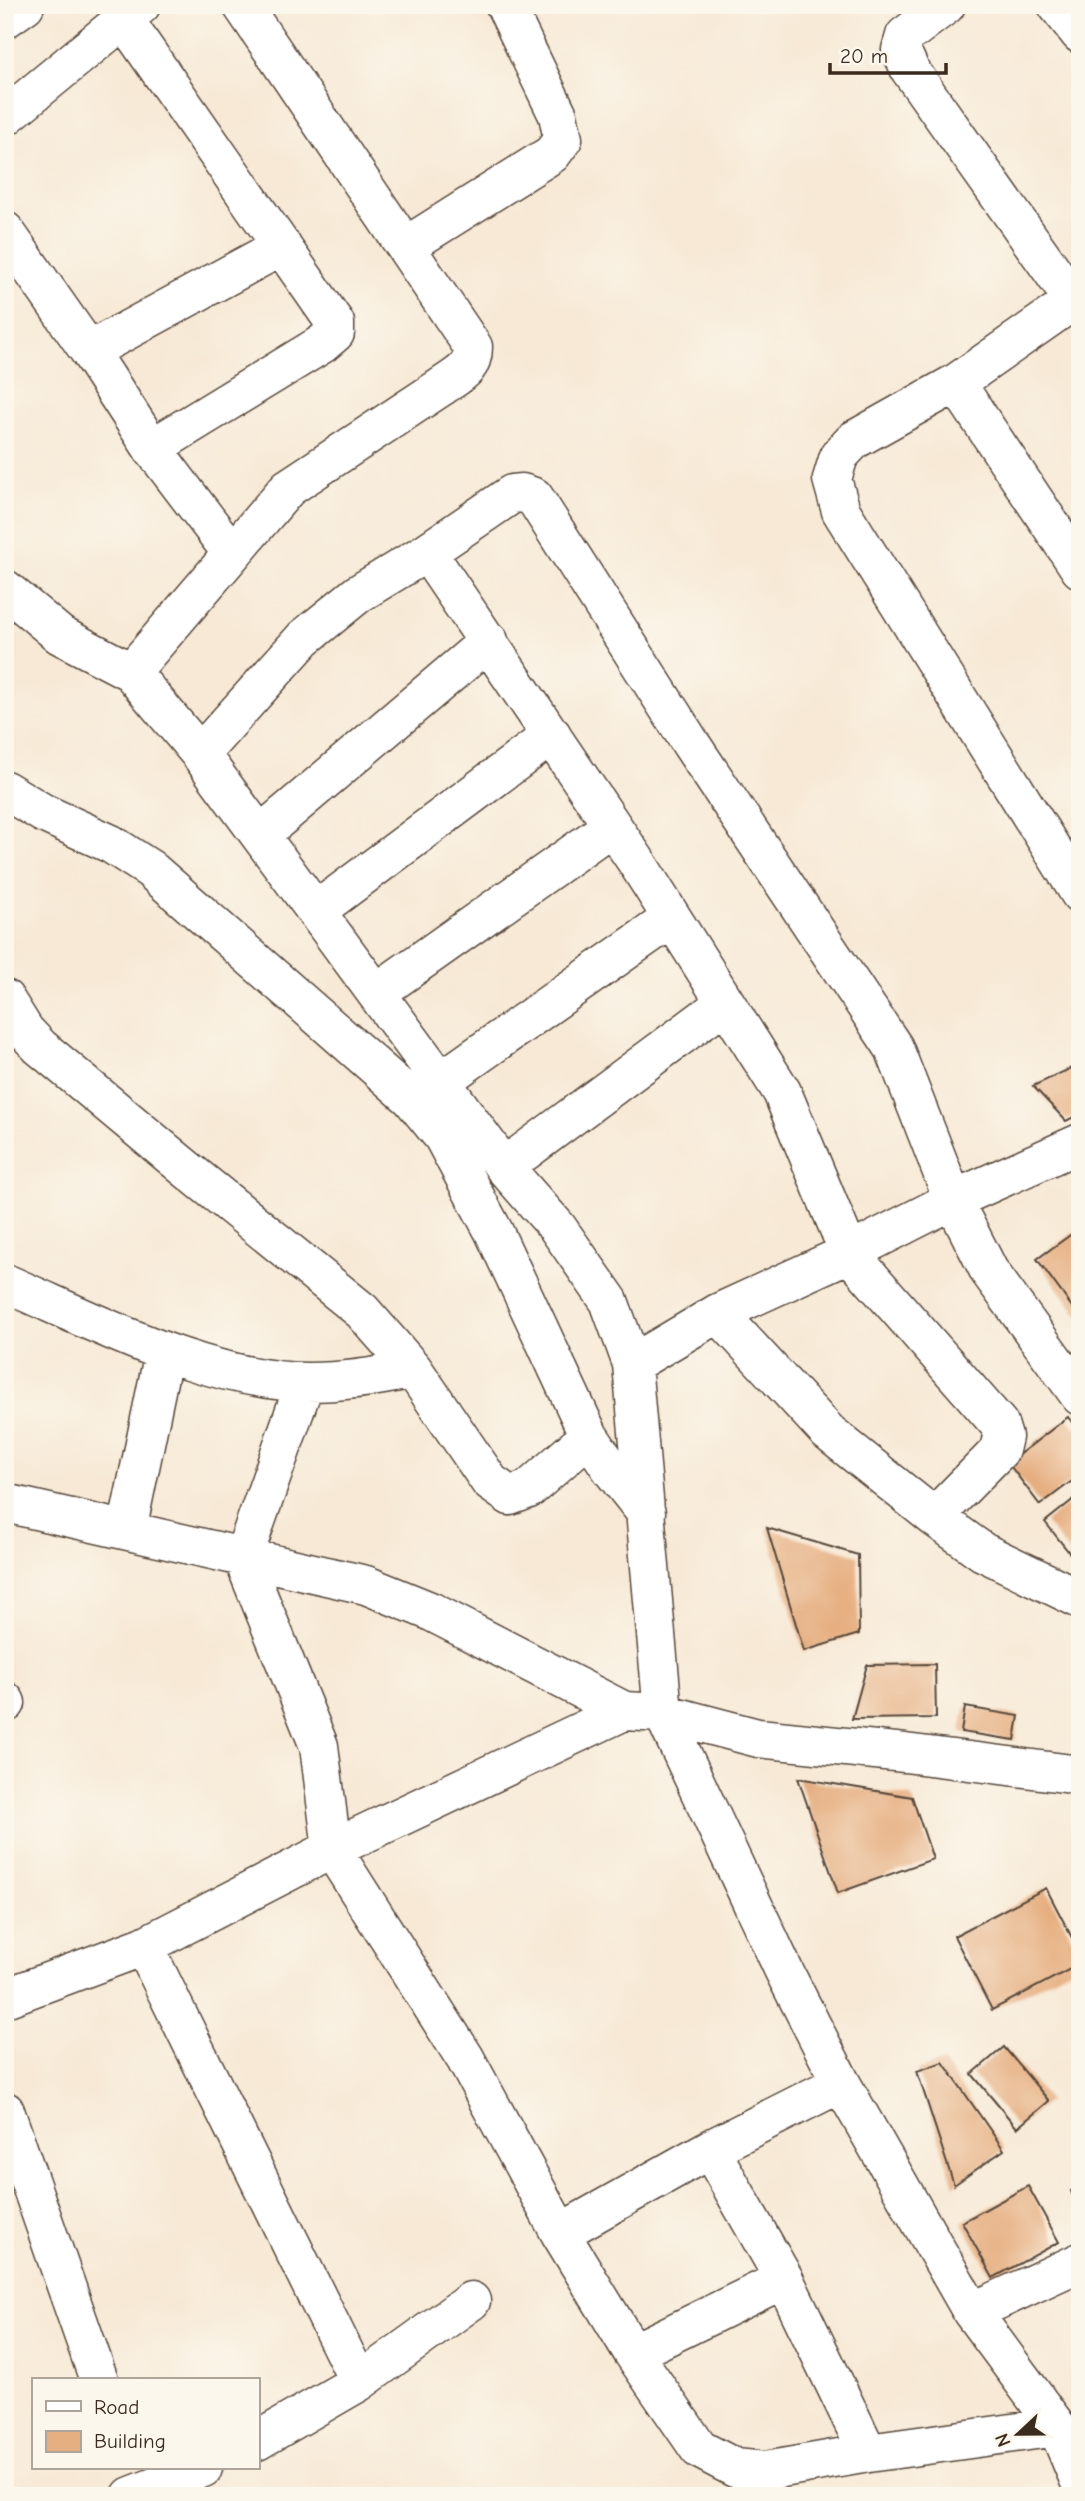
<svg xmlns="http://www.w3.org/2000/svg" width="1085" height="2501" font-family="'Comic Neue',sans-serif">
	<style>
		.building { fill: #e6af81 }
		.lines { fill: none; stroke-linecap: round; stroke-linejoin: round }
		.street-casing { stroke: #57473a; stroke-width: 41 }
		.street { stroke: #fff; stroke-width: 38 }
	</style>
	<rect width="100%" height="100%" fill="#fbf7ec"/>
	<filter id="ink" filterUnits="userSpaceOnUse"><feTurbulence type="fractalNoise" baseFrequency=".0143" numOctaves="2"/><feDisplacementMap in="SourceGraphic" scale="14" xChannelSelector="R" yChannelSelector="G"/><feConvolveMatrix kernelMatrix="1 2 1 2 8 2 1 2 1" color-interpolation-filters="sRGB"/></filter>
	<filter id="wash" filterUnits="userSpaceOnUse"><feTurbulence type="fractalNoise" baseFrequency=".00686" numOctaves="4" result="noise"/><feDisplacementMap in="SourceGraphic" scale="28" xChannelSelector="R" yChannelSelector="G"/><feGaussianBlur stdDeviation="1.57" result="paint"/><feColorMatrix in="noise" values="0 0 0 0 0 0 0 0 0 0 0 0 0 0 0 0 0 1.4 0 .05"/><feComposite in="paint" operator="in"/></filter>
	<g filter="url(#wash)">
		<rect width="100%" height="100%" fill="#f7e9d6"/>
		<g id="blocks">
			<!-- building -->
			<path class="building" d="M1080,1064V1114L1066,1121L1033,1086Z
				M1080,1228V1318L1037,1259Z
				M1068,1417L1080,1433V1475L1040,1505L1008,1463Z
				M1080,1494V1550L1072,1556L1045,1522Z
				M767,1528L858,1555L859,1634L804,1651Z
				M935,1664L936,1718L852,1719L867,1665Z
				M965,1707L1019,1716L1015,1740L961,1732Z
				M798,1778L912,1797L933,1859L838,1893Z
				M1046,1888L1080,1953V1964L992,2010L954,1936Z
				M1004,2047L1049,2101L1017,2128L972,2074Z
				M943,2062L1004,2150L954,2185L917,2071Z
				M1028,2186L1059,2242L993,2278L962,2222Z
				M1080,2188V2215H1079L1071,2191Z"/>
		</g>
	</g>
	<g filter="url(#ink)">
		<use href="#blocks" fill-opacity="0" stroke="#57473a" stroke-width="2"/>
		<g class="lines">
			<!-- street casing -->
			<g class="street-casing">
				<path id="street" d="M946,5L905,36L901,50L910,70L1080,310
					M1057,5L1080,34
					M123,18L335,323V333L322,344L152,448
					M5,19L25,5
					M5,117L141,5
					M5,231L89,351L152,448L231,552
					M406,246L552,154L563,139L558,115L505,5
					M1073,301L956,383L854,440L839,456L832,479L841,511L1080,894
					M89,351L282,246
					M956,383L1080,569
					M427,552L636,861L782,1092L849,1253L999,1424L1003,1437L1000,1450L934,1517
					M5,589L60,635L131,672L200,754L504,1167L557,1227L609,1301L632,1364L663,1713L784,1971L841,2083L972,2312L1057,2427L1080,2482
					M131,672L288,488L441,387C458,375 473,370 473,347L242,5
					M200,754L304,638L358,594L427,552L512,494L522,493L534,497L691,744L894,1048L953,1200L989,1271L1080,1396
					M5,790L43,813L111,844L150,869L411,1098L443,1137L494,1232L589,1436L611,1469L646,1513
					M260,835L489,641
					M316,911L552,735
					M376,993L612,826
					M5,999L25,1031L40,1047L184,1167L362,1311L413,1369L490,1482L510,1496L529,1489L589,1436
					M441,1081L672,918
					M504,1167L725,1003
					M5,1283C97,1323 206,1381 307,1382C344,1382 378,1377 413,1369
					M718,1313L828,1432L934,1517L983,1552L1080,1599
					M632,1364L718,1313L849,1253L953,1200L1080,1143
					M305,1382L243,1558L319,1746L332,1849L465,2058L560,2233L633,2353L699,2449L735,2468L765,2471L868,2453L1057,2427
					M5,1503L366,1585L430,1611L624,1711L663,1713L758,1738L905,1753L1080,1775
					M127,1530L164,1352
					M5,1701L6,1703
					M144,1946L359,2382
					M5,1998L144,1946L332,1849L624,1711
					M5,2111L99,2380
					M710,2149L784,2279L868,2453
					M560,2233L710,2149L841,2083
					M972,2312L1080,2262
					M633,2353L784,2279
					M257,2441L359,2382L471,2301
					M131,2496L203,2468"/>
			</g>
			<!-- street -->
			<use href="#street" class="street"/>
		</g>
	</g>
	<!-- margin -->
	<rect width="1085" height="2501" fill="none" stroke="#fbf7ec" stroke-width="28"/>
	<!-- legend -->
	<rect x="32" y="2378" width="228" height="91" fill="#fbf7ec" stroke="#aea59a" stroke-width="2"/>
	<rect x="46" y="2401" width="35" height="10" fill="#ffffff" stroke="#aea59a" stroke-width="2"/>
	<text x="94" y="2414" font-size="21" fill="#3b2a1e">Road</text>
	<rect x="46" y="2431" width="35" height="21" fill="#e6af81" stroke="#aea59a" stroke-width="2"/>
	<text x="94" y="2448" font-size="21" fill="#3b2a1e">Building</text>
	<!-- north arrow -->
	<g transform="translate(1018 2434) rotate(248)" stroke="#fbf7ec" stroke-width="5" paint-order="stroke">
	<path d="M0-5L12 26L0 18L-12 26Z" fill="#3b2a1e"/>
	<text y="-10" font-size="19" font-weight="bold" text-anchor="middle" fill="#3b2a1e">N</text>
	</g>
	<!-- scale -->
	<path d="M830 63v10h116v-10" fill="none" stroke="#3b2a1e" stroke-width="3.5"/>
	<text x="840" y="63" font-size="21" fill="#3b2a1e" stroke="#fbf7ec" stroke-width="5" paint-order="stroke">20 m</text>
</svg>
